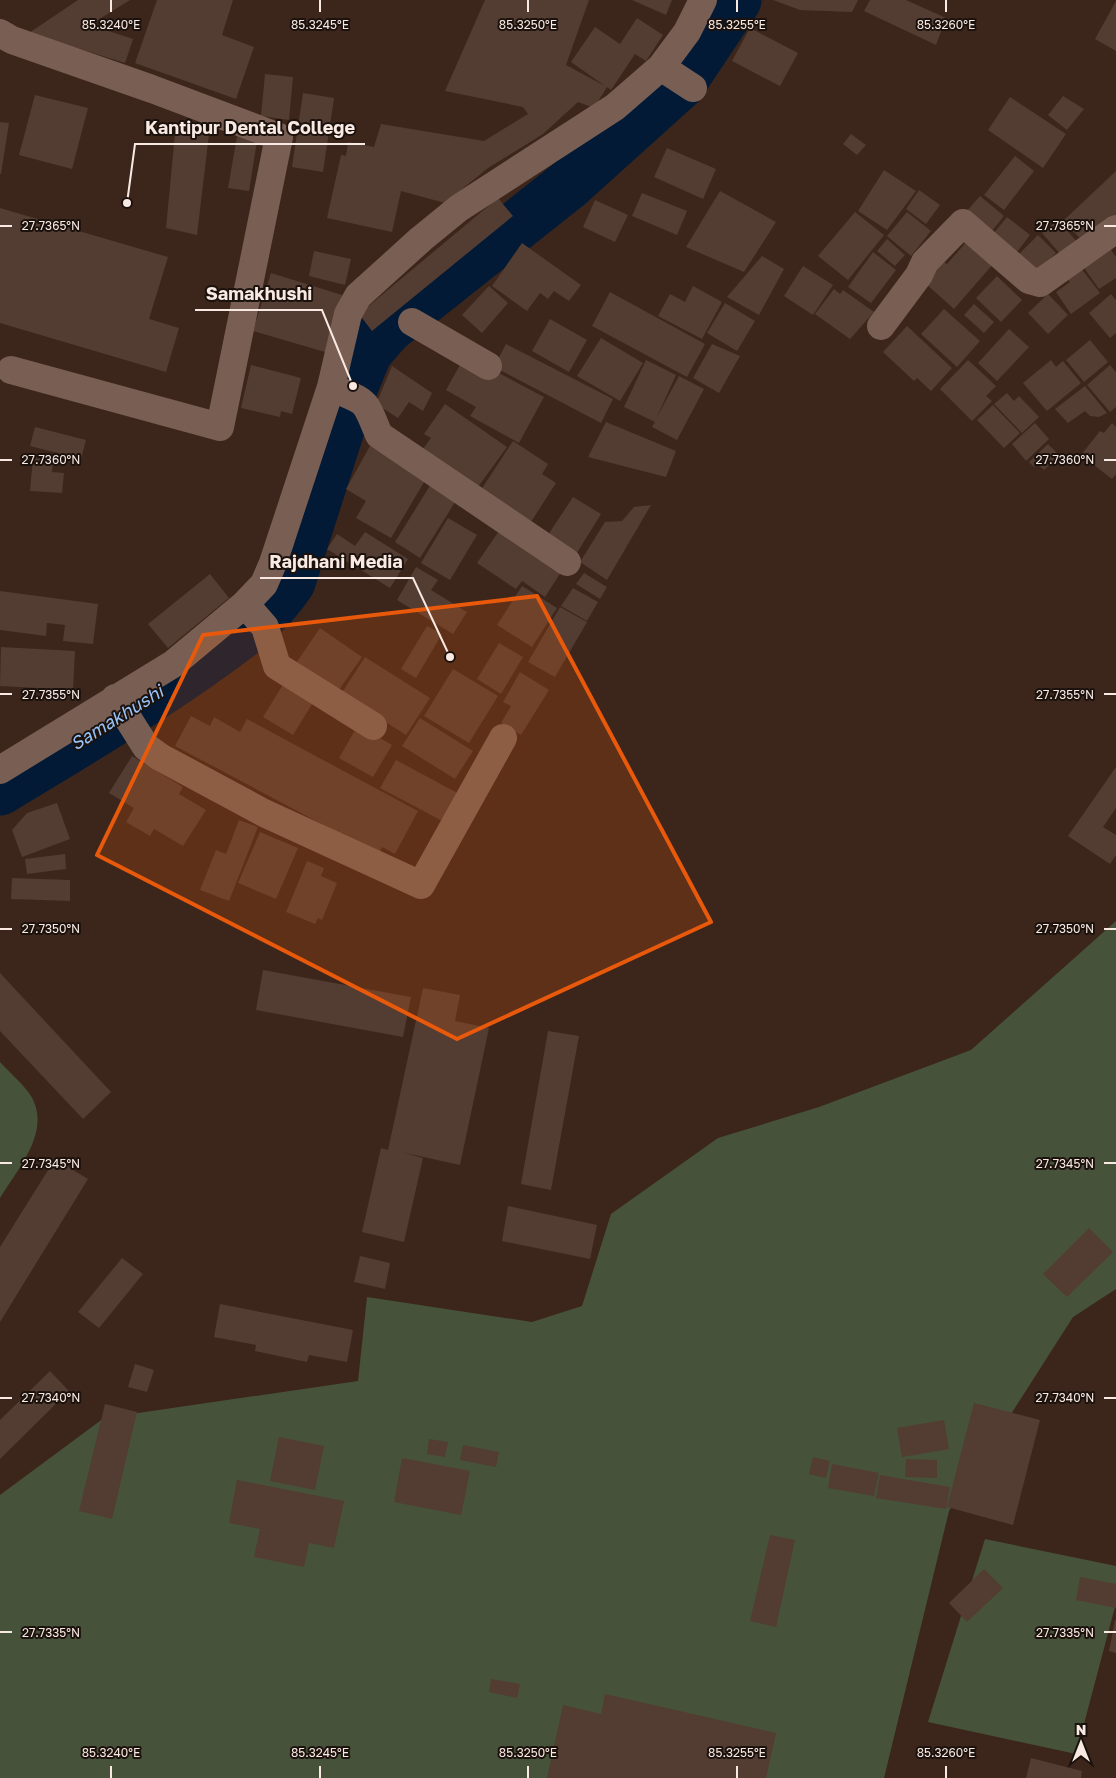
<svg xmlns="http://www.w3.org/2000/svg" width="1116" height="1778" font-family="'Golos Text',sans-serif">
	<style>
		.green { fill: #46533a }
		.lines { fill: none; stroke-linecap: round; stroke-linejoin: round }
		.river { stroke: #021a36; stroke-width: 51 }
		.building { fill: #533c31 }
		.minor { stroke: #795f53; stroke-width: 28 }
		.marked { fill: #e8590c; fill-opacity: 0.2; stroke: #e8590c; stroke-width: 4; stroke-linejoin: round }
		.ticks { fill: none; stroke: #f8e9e2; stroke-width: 2 }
		.labels { text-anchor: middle; stroke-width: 4; stroke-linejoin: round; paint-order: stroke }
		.water-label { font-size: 18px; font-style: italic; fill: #96c4fc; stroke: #1c120d }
		.ticks-label { font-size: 12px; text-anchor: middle; fill: #f8e9e2; stroke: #1c120d; stroke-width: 4; stroke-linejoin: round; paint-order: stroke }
		.leader { fill: none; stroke: #f8e9e2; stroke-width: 2 }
		.callout-dot { fill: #f8e9e2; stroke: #1c120d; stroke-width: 2 }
		.callout-label { font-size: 18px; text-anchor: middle; font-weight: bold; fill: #f8e9e2; stroke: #1c120d; stroke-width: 4; stroke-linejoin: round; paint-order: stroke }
	</style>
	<rect width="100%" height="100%" fill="#3c261c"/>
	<!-- green -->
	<path class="green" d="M1116,921V1289L1073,1317L949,1511L884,1778H0V1495L104,1418L358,1381L367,1297L532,1322L582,1306L611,1214L718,1138L819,1107L971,1050Z
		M0,1062C9,1072 21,1082 29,1093C54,1129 18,1168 0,1198Z
		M985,1539L1116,1566V1603L1076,1754L928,1722Z"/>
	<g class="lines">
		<!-- river -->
		<path class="river" d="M0,790C64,751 129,713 191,670C228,644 265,620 290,582L353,386L367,352L388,328L568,185L680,84L736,0"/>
	</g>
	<!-- building -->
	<path class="building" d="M78,0H130L90,25L133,39L125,63L29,33Z
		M157,0H233L222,35L254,47L236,99L135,63Z
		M485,0H589L566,65L605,86L571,62L595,27L620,44L637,18L663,35L646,61L635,54L611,90L607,87L594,108L578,102L543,134L488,168L445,203L401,191L392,232L327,218L341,155L346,156L348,142L374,147L381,124L484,141L528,114L523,107L445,91Z
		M632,0H672L666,15Z
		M773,0H858L852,12L800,10Z
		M870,0H906L946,18L936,45L864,11Z
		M1116,1V51L1095,39Z
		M750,28L798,53L780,86L732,61Z
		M265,74L293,77L289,120L261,116Z
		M303,93L334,98L323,172L292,167Z
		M35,95L88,108L72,169L19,155Z
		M1063,96L1084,109L1067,130L1048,115Z
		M1010,97L1066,134L1043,168L988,130Z
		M0,122L9,123L1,174H0Z
		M176,123L210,126L197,235L166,228Z
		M238,131L258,135L249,191L228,188Z
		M851,134L866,145L857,155L843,144Z
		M667,148L716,169L703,199L654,177Z
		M1015,156L1034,171L1004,210L984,195Z
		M884,170L916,191L887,230L858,211Z
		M1116,171V217L1085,243L1063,221Z
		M919,190L940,205L926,224L906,209Z
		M720,191L776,222L744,272L686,247Z
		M642,193L687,211L677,235L632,216Z
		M980,196L1004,216L992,231L967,211Z
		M498,198L513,216L372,331L359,314Z
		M595,200L628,215L615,242L583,227Z
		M0,208L168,257L149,319L179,328L166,372L0,323Z
		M855,212L884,235L848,280L818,256Z
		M907,212L931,231L911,256L887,236Z
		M1007,217L1030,235L1017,252L993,234Z
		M1058,220L1077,242L1061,255L1042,233Z
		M1038,235L1056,253L1036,273L1018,255Z
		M887,239L905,255L895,266L877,251Z
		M968,240L994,263L954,309L924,282L943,261L947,264Z
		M522,243L581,285L569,301L554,291L548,299L540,293L527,311L492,286Z
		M1109,247L1116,257V278L1099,289L1082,265Z
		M314,251L351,259L345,285L309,276Z
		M873,252L896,270L871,303L848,287Z
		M762,256L784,269L759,315L727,297Z
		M1077,263L1100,293L1071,314L1056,292L1070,282L1062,273Z
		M803,266L833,285L813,315L784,296Z
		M271,273L342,295L325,352L253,331Z
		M997,276L1022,300L1001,322L976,298Z
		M489,286L508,303L482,333L462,315Z
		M693,286L722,302L702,339L658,316L670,294L685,302Z
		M834,289L840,294L843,290L874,312L850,339L815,314Z
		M610,292L705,344L687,377L592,326Z
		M1048,294L1068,315L1048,334L1028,313Z
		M1111,294L1116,300V333L1110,338L1089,313Z
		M725,303L755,321L737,351L707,333Z
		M974,304L994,322L984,333L964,315Z
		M944,309L980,341L957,367L921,334Z
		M550,319L587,340L569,372L532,351Z
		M907,326L952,368L931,391L917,378L914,381L883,352Z
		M1009,329L1029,347L997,381L978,363Z
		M601,338L643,363L620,401L577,376Z
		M1090,340L1108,362L1084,382L1066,360Z
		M506,344L613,399L601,423L494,367Z
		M712,344L740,356L719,393L693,378Z
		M646,360L676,375L656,419L679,376L704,389L677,440L652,427L655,422L624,407Z
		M968,360L996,386L986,396L992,401L972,421L940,389Z
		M1051,360L1056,367L1063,361L1081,383L1047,411L1023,383Z
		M461,363L495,371L544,397L519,443L470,416L476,407L446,390Z
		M251,365L301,378L292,414L281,411L280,417L241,408Z
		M1110,365L1116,372V407L1110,412L1087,385Z
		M392,366L432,393L423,411L409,402L398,418L376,404Z
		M1085,386L1107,413L1099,417L1090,416L1085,411L1068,423L1055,409Z
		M1007,393L1014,401L1019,396L1039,417L1022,433L994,404Z
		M445,404L507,447L475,491L421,452L431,438L424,434Z
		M993,405L1020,433L1004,448L977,420Z
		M606,422L676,451L666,477L588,457Z
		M1035,423L1049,439L1026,461L1012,444Z
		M1112,423L1116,427V474L1112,479L1081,455L1100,431L1104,433Z
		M35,427L86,440L81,459L30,446Z
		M513,441L548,464L542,474L556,483L529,525L479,493Z
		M1048,444L1059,455L1044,470L1037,463L1034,467L1029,462Z
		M370,446L427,477L391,538L356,518L366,501L346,489Z
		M33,458L53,460L52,472L64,473L62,493L30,491Z
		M431,484L457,499L420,558L395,542Z
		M573,497L601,514L575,556L546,538Z
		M651,505L607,580L580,562L605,522L622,521L634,507Z
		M448,518L477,535L450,580L421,563Z
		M501,528L563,569L545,597L522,581L516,589L477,563Z
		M365,532L408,559L390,588L327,549L337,534L355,546Z
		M416,567L438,580L431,590L467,612L453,634L397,600Z
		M584,573L607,587L600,599L576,584Z
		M210,574L229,598L168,648L148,624Z
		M522,586L557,608L532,647L497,625Z
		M573,588L598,602L587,621L561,606Z
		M0,591L98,604L93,644L63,641L65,625L47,623L46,636L0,630Z
		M560,607L587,622L555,677L528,662Z
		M427,626L442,634L416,678L401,669Z
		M320,628L362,657L336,694L294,666Z
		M499,643L523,657L501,694L477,679Z
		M1,647L75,651L73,690L0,686Z
		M365,657L430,698L406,735L341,694Z
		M453,669L498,696L469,743L424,716Z
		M520,672L549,690L521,735L501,723L511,706L503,702Z
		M284,683L314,701L293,735L263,717Z
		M191,716L210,726L214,717L240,732L247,719L418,811L395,854L382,847L377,857L330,831L331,829L175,746Z
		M420,718L473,751L455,779L402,746Z
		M358,725L392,745L373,777L339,758Z
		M132,756L183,787L179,794L206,810L183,846L154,829L150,836L126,822L134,808L109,793Z
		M396,760L463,796L448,824L380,788Z
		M1116,767V808L1103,827L1116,835V855L1110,864L1068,836Z
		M57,803L70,839L22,857L12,830L27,813Z
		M239,820L258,827L229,901L200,890L216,850L226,854Z
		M260,832L298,848L276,899L238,883Z
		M65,854L66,869L27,874L25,859Z
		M307,861L324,868L321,876L337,883L322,920L318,918L315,924L286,912Z
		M12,878L70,880V901L11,899Z
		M263,970L411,997L403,1037L256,1010Z
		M0,973L111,1092L83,1119L0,1031Z
		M423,988L460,995L455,1021L489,1028L460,1165L401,1152L423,1158L404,1242L362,1232L381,1148L388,1150Z
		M548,1031L579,1036L551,1190L521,1184Z
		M55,1159L88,1179L0,1322V1247Z
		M508,1206L597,1225L590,1259L502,1241Z
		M1089,1228L1113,1252L1067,1297L1043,1274Z
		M360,1256L390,1263L385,1289L354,1282Z
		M122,1258L143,1274L99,1328L78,1312Z
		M220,1304L353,1330L347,1362L309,1355L307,1362L255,1351L256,1345L214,1337Z
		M135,1364L154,1370L147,1392L128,1387Z
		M50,1371L69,1391L0,1459V1420Z
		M974,1403L1040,1420L1013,1525L947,1507Z
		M105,1404L137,1412L112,1519L79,1511Z
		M944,1420L949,1449L902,1457L897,1428Z
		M279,1437L324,1446L315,1490L270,1481Z
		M429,1439L448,1442L445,1457L427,1454Z
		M463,1445L499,1452L496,1467L460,1460Z
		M813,1457L830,1461L826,1478L809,1474Z
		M402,1458L470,1471L461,1515L394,1502Z
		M906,1459L937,1460V1478L905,1477Z
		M832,1464L879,1473L874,1496L828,1488Z
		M880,1475L950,1487L946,1509L876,1498Z
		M237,1480L344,1501L334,1548L309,1543L304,1567L254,1557L260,1529L229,1523Z
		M770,1535L795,1540L776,1627L750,1621Z
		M984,1569L1003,1588L967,1622L949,1603Z
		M1080,1577L1116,1584V1608L1076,1600Z
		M1115,1620H1116V1653L1109,1651Z
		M491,1679L520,1684L517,1698L489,1692Z
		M605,1694L776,1733L766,1778H547L563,1705L601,1714Z
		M1031,1758L1082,1771L1081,1778H1026Z"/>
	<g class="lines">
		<!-- minor -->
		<path class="minor" d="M0,33L12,40L152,89L279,137L220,427L11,370
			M661,67L693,88
			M412,322L488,366
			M881,326L919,275L925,262L963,223L1029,280L1040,283L1116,229
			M331,387C368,404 363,396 379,435L567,562
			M245,604L265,627L277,666L373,726
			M115,698L146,747L160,757L264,813L421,885L503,738
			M0,770L173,664L245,604L264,584L273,563L331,387L348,314L358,296L421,239L459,208L615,107L661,67L687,32L703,0"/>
	</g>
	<!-- marked area -->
	<path class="marked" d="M537,596L711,922L457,1039L97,855L203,635Z"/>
	<!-- ticks -->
	<path class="ticks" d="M111,0V12M320,0V12M528,0V12M737,0V12M946,0V12M0,226H12M1104,226H1116M0,460H12M1104,460H1116M0,694H12M1104,694H1116M0,929H12M1104,929H1116M0,1163H12M1104,1163H1116M0,1398H12M1104,1398H1116M0,1632H12M1104,1632H1116M111,1766V1778M320,1766V1778M528,1766V1778M737,1766V1778M946,1766V1778"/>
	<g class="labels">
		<!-- water labels -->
		<g class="water-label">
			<text transform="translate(117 718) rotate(-32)" y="6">Samakhushi</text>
		</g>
	</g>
	<g class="ticks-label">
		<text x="111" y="29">85.3240°E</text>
		<text x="320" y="29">85.3245°E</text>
		<text x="528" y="29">85.3250°E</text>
		<text x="737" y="29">85.3255°E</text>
		<text x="946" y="29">85.3260°E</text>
		<text x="51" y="230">27.7365°N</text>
		<text x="1065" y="230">27.7365°N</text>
		<text x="51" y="464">27.7360°N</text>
		<text x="1065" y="464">27.7360°N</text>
		<text x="51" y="699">27.7355°N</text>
		<text x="1065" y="699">27.7355°N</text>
		<text x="51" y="933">27.7350°N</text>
		<text x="1065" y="933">27.7350°N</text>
		<text x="51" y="1168">27.7345°N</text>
		<text x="1065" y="1168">27.7345°N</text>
		<text x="51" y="1402">27.7340°N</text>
		<text x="1065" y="1402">27.7340°N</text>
		<text x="51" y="1637">27.7335°N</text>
		<text x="1065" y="1637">27.7335°N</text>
		<text x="111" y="1757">85.3240°E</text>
		<text x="320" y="1757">85.3245°E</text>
		<text x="528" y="1757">85.3250°E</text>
		<text x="737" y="1757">85.3255°E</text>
		<text x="946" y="1757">85.3260°E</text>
	</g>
	<!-- callouts -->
	<path class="leader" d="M127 203L135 144H365M353 386L322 310H195M450 657L413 578H260"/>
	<g class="callout-dot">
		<circle cx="127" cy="203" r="5"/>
		<circle cx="353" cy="386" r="5"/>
		<circle cx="450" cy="657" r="5"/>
	</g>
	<g class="callout-label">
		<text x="250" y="134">Kantipur Dental College</text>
		<text x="259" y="300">Samakhushi</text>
		<text x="336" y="568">Rajdhani Media</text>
	</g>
	<!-- north arrow -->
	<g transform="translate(1081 1743)" stroke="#1c120d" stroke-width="4" paint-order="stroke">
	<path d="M0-4L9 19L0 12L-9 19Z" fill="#f8e9e2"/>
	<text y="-8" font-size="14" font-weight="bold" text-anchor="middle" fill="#f8e9e2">N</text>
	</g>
</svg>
